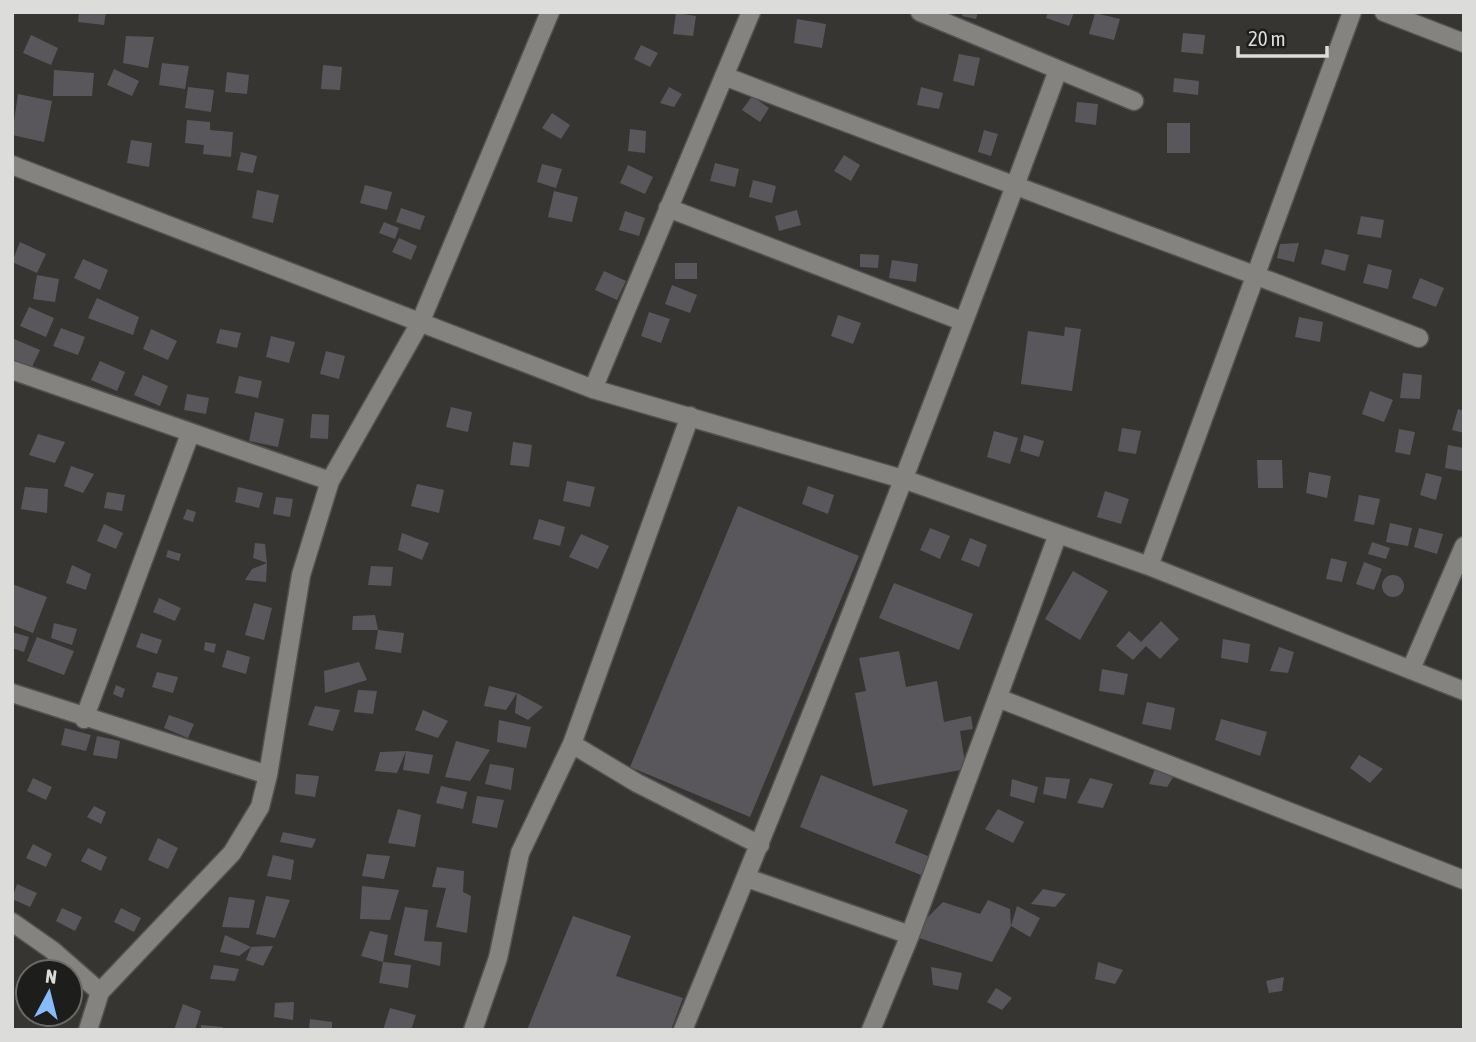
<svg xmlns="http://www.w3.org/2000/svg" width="1476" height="1042" font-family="'Asap Condensed',sans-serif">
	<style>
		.building { fill: #59575b }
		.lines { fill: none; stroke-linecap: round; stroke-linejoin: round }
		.minor-casing { stroke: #525250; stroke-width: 21 }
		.minor { stroke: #848380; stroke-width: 18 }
	</style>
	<rect width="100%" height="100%" fill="#363532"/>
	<!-- building -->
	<path class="building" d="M79,12H106L104,25L78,22Z
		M963,12H978L976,19L962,16Z
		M1048,12H1074L1069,26L1046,18Z
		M676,13L696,16L693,36L673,34Z
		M1095,13L1120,19L1114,40L1089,34Z
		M797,19L826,24L822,48L794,43Z
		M1183,33L1205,35L1203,54L1181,52Z
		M31,35L58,48L51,65L23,53Z
		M126,36L154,37L148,68L123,63Z
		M641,45L658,53L650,67L634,59Z
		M959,54L980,58L974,86L953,81Z
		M162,63L189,66L185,89L159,85Z
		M323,65L342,67L340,90L321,89Z
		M114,69L139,81L132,96L107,85Z
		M54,70L94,73L92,96H53Z
		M227,72L249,75L247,94L225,92Z
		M1174,78L1199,81L1198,95L1173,92Z
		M188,87L214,90L211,112L185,108Z
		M669,87L682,94L674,107L660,103Z
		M921,87L943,93L939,109L917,105Z
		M18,94L52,101L44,142L12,135Z
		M752,96L769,108L760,122L742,110Z
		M1077,102L1098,104L1096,125L1075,122Z
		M552,113L570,125L561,139L542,128Z
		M187,120L210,122V130L233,132L231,157L203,154L204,145L185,143Z
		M1167,123H1190V153H1167Z
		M630,129L646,131L645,153L628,151Z
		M984,130L998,134L991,156L978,152Z
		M131,140L152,143L149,167L127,163Z
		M241,152L257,156L253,173L237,170Z
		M844,155L860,165L851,181L834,171Z
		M715,163L739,169L735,187L710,181Z
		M542,164L562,169L556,188L537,182Z
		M628,165L653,177L645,194L620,183Z
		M753,180L776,186L772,203L749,197Z
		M365,185L392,192L387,210L360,203Z
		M257,190L279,195L273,223L252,218Z
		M554,191L578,197L572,222L548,217Z
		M401,208L425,216L420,230L396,222Z
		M797,210L801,225L779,231L775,216Z
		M625,211L645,218L639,236L619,230Z
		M1361,216L1384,220L1381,238L1357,234Z
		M384,222L399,228L395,239L379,233Z
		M399,238L417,246L411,260L392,252Z
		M20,242L46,254L37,273L12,262Z
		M1299,243L1294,262L1277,258L1280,244Z
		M1325,249L1349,255L1345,271L1321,264Z
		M860,254L879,255L878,268L860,267Z
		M83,259L108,270L100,290L74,278Z
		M892,260L918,264L916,282L889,278Z
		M675,263H697V279H675Z
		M1368,264L1392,270L1388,289L1363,283Z
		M604,271L626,281L617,300L595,290Z
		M37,275L59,279L55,302L33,299Z
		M1420,278L1444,288L1436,307L1412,298Z
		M672,285L697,295L690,313L665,304Z
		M97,298L139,317L133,335L88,318Z
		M29,307L54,318L46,337L20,326Z
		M649,312L670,319L661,343L641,336Z
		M838,315L861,323L853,344L831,336Z
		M1299,317L1323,322L1320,342L1295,337Z
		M1065,327L1081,329L1072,391L1021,384L1028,331L1064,336Z
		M61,328L85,337L78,355L53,346Z
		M151,329L177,341L168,360L143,349Z
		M220,329L241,333L237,348L216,343Z
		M271,336L295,342L289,363L266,357Z
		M14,339L40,350L31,369L12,361Z
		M326,351L345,356L339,379L320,374Z
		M100,361L125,372L117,391L91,380Z
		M1403,373L1422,375L1420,399L1400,398Z
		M143,375L168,386L160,406L134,395Z
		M239,376L262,381L258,398L235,393Z
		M1370,391L1393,400L1384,422L1362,414Z
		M187,394L209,398L206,414L184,410Z
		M451,407L472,412L468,432L446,427Z
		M1458,409L1464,411V433L1452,430Z
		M255,412L284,419L278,447L249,441Z
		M312,414L329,415L328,439L310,438Z
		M1122,428L1141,431L1136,454L1118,451Z
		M1399,429L1415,432L1410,455L1395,452Z
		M994,431L1018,438L1010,464L987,457Z
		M38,434L65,442L55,463L29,455Z
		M1024,435L1044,441L1039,457L1020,451Z
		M513,442L532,445L529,467L510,465Z
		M1448,445L1464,448L1462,471L1445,468Z
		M1257,460H1282L1283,488H1258Z
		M71,466L94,474L83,493L64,486Z
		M1309,472L1331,476L1327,498L1306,493Z
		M1426,473L1442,477L1436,500L1420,495Z
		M567,481L595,487L590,507L563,501Z
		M417,484L444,490L439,513L411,506Z
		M808,486L834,495L828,514L802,504Z
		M25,487L48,489L47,513L21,509Z
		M238,487L263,493L259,508L235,502Z
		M1105,491L1129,499L1121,524L1097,517Z
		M107,492L125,495L122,511L104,508Z
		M1359,495L1380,499L1374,525L1354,521Z
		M276,497L293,499L290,517L273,514Z
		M738,506L859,556L750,817L630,767Z
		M187,509L196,512L193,522L183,519Z
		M539,519L565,527L560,546L533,539Z
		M1390,523L1412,528L1408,546L1386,542Z
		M104,524L123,533L116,549L97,541Z
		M930,528L950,536L940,559L920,550Z
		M1419,528L1443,534L1437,554L1414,547Z
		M402,533L429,543L422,560L398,550Z
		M581,534L609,546L598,569L569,557Z
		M970,538L987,545L979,567L961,560Z
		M1372,542L1390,548L1386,559L1368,554Z
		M255,543L265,544L267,563L253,558Z
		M168,550L181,554L179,561L166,557Z
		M1331,558L1347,562L1342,582L1326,579Z
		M1364,562L1382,569L1374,590L1356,584Z
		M267,563L266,582L245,580L252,569Z
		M72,565L91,574L86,590L66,583Z
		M371,566L393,567L391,586L368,585Z
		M1073,571L1108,591L1080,640L1045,619Z
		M1382 586a11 11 0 1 1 22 0a11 11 0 1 1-22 0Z
		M894,583L973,614L959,650L879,618Z
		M12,584L47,597L33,633L12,625Z
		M159,598L181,608L175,621L153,612Z
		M254,603L272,608L264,640L245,635Z
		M375,615L378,630H352L353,616Z
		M1161,621L1179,639L1160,659L1146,646L1133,660L1116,646L1129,631L1141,642Z
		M54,623L77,629L72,645L51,638Z
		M378,630L404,633L401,653L375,649Z
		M12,632L29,637L24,652L12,648Z
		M141,633L162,640L157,654L136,647Z
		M37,637L74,651L64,675L27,661Z
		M1223,639L1250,644L1248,663L1221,658Z
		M205,642L216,644L214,653L204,650Z
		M1279,647L1294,652L1288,673L1270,671Z
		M227,650L250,657L246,674L222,667Z
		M899,651L906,687L937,681L944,722L971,716L973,729L960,731L966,769L873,786L855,693L866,691L859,658Z
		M359,662L367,680L325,693L324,671Z
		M1102,669L1128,674L1124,695L1099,691Z
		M157,672L178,677L173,693L152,687Z
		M116,685L125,689L122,698L113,694Z
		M489,686L517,693L543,707L528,720L515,713L517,693L506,710L484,706Z
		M358,690L377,691L373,714L354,712Z
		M1147,702L1175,708L1171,730L1142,724Z
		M315,706L340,710L333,731L308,725Z
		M423,710L448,721L438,738L415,730Z
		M169,715L194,724L188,738L164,728Z
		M1221,719L1267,732L1260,756L1215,740Z
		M499,720L531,727L526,748L497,742Z
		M65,728L91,735L86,751L61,745Z
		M97,736L120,741L117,759L93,755Z
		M456,741L490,750L470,781L445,777Z
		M406,751L433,755L429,774L403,770L406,751L397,773L375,771L380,752Z
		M1359,755L1383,769L1370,783L1350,768Z
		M490,764L514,768L511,790L485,784Z
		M1155,769L1174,776L1167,787L1149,784Z
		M296,774L319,776L315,797L295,794Z
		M821,775L908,810L895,843L933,858L926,877L800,827Z
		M1046,777L1070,779L1066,799L1043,794Z
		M33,778L52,787L46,800L27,791Z
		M1090,778L1113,784L1103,808L1077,803Z
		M1012,779L1038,787L1034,803L1010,796Z
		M441,786L467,792L463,809L436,803Z
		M477,796L504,800L497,828L472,823Z
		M94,806L106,812L101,824L87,817Z
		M398,809L421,815L415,847L388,843Z
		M998,809L1024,822L1013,843L985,829Z
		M283,832L316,839L312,848L280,842Z
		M158,838L178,848L168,869L148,860Z
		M33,844L52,854L46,867L26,858Z
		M88,848L107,857L101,871L81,861Z
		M367,854L390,856L384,879L362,876Z
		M273,855L294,860L291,880L267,876Z
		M437,867L464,871L463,892L471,896L467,933L436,927L446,888L432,887Z
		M17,884L37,893L30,907L12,899Z
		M362,886L399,890L390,920L360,919Z
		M1043,889L1066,894L1055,907L1031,904Z
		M266,896L290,900L275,938L256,934Z
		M229,897L255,900L249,928L222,927Z
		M988,900L1010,909L1011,926L992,962L910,935L943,902L980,914Z
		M1017,906L1040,918L1030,937L1011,926Z
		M405,907L428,910L424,941L442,942L440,966L394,955Z
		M62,908L82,917L75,931L56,921Z
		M121,908L141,918L134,932L114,922Z
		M573,916L631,936L616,976L683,998L671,1030H527Z
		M370,931L388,935L383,962L361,956Z
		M225,935L251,947L239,956L220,952Z
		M273,946L263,966L246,960L251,947Z
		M383,962L411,965L408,988L379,983Z
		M1098,962L1123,970L1115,984L1095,979Z
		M214,965L239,969L235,981L210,979Z
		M931,967L962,973L958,990L933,985Z
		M1284,977L1282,991L1269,993L1266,981Z
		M996,988L1012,998L1002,1010L987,1002Z
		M294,1002L293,1020L274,1017L275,1003Z
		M183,1004L201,1011L195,1030H174Z
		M390,1008L416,1015L411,1030H383Z
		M310,1019L332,1022V1030H309Z
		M201,1025L223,1027V1030H201Z"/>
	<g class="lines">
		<!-- minor casing -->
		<g class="minor-casing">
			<path id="minor" d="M920,12L1134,101
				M1384,12L1464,43
				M724,76C955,165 1188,248 1419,338
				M12,165L593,389L906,480L1149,566L1464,691
				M668,208L962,321
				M12,370L330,481
				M593,389L751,12
				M1149,566L1352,12
				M1411,669L1464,546
				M12,693L268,775
				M998,698L1464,880
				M84,719L190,434
				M572,744L637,783L760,845
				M747,878L910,935
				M12,922L52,950L100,992L232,853L260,807L268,775L301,575L330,481L420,323L550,12
				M88,1030L100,992
				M473,1030L498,958L520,853L572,744L690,416
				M683,1030C815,712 939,392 1058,70
				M871,1030L910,935L1058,534"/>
		</g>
		<!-- minor -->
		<use href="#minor" class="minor"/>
	</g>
	<!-- border -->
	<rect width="1476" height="1042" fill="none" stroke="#dcdcda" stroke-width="28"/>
	<!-- north arrow -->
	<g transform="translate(49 993) rotate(7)"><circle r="33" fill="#1d1d1b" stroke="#696967" stroke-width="2"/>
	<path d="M0-5L12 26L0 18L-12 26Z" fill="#87bbfb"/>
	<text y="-10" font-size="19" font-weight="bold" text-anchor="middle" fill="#dcdcda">N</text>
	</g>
	<!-- scale -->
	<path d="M1238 46v10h89v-10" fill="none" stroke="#dcdcda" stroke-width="3.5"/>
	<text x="1248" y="46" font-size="21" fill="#dcdcda" stroke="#1d1d1b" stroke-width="5" paint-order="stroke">20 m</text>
</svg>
